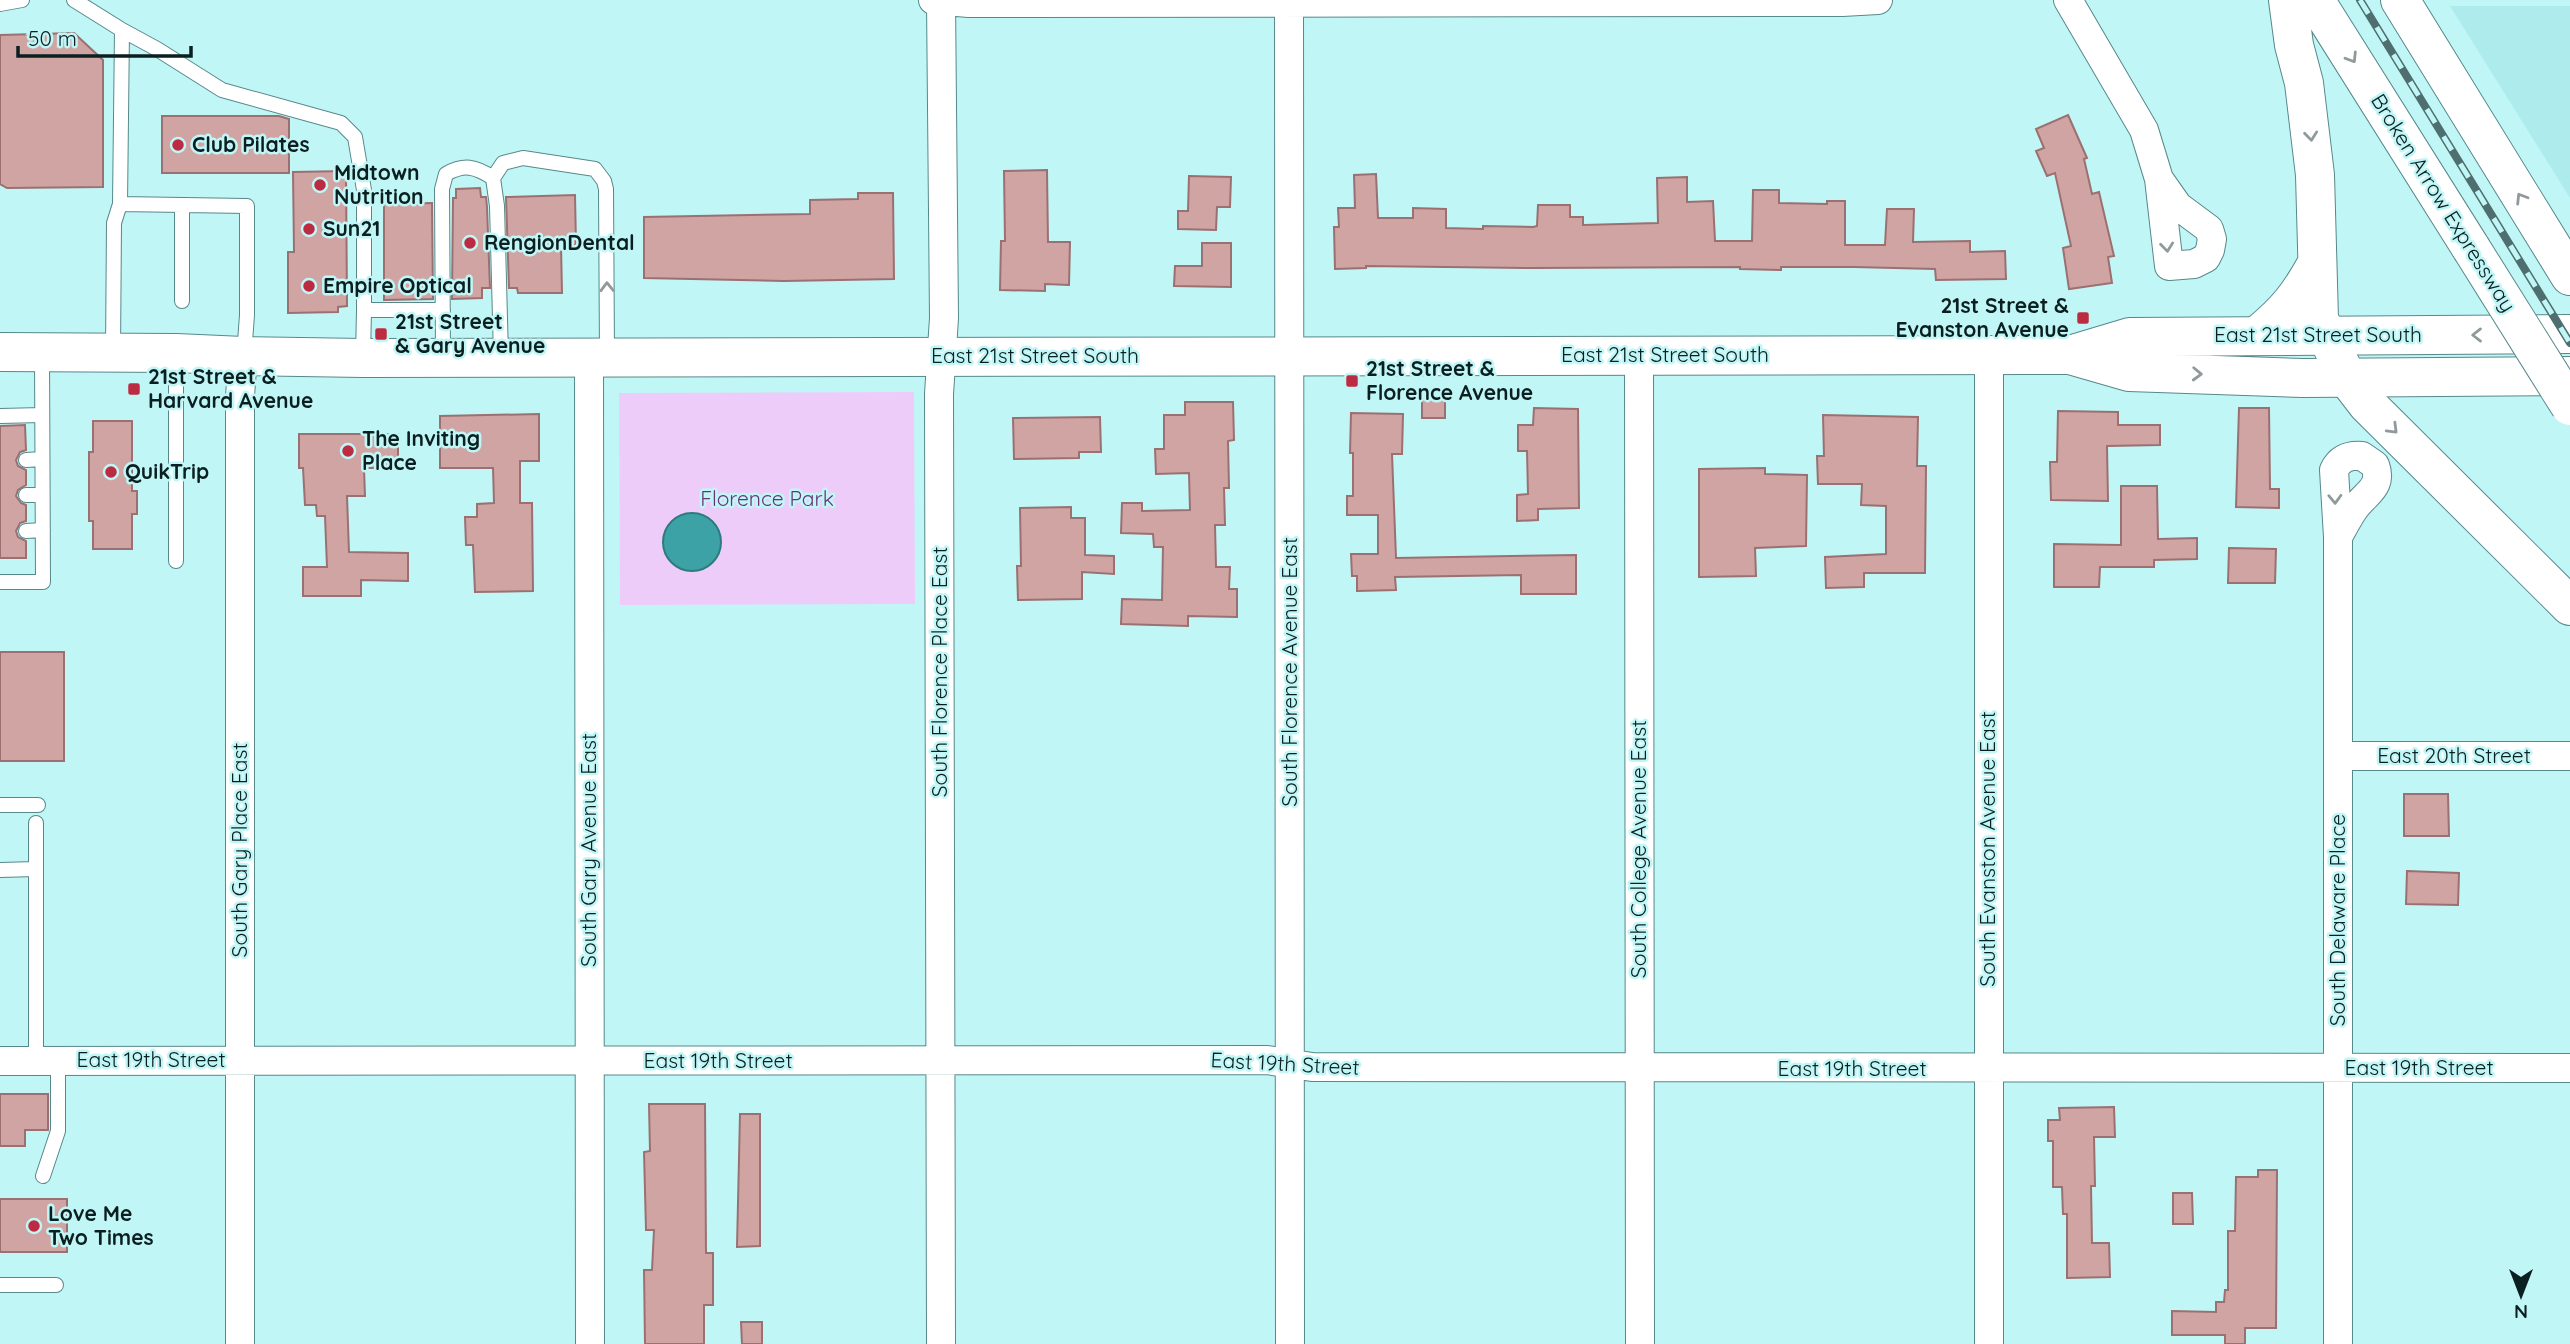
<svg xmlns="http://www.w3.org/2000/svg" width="2570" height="1344" font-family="Quicksand,sans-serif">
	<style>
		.built { fill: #adebec }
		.green { fill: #eeccf9 }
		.water { fill: #3ca2a5; stroke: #2d7b7d; stroke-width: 2 }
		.building { fill: #d1a4a4; stroke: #9a7071; stroke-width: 2 }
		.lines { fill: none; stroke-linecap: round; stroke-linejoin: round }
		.service-casing { stroke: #57888a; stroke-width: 16 }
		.minor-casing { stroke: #57888a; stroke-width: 30 }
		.secondary-casing { stroke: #57888a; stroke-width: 40 }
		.motorway-casing { stroke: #57888a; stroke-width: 40 }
		.service { stroke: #fff; stroke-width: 14 }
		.minor { stroke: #fff; stroke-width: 28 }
		.secondary { stroke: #fff; stroke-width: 38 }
		.motorway { stroke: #fff; stroke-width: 38 }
		.rail-casing { stroke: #4e6e6f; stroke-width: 8 }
		.rail { stroke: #c1f6f7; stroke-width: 5; stroke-dasharray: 16; stroke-linecap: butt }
		.motorway-bridge-casing { stroke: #57888a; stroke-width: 40; stroke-linecap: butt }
		.motorway-bridge { stroke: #fff; stroke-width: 38 }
		.oneway { stroke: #919a9b }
		.poi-dot { fill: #bc2b41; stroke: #c1f6f7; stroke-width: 2.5 }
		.labels { text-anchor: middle; stroke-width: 5; stroke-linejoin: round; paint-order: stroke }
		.poi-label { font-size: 21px; font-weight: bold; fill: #0b1f20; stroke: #c1f6f7; text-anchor: start }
		.street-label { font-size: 21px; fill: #0b1f20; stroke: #c1f6f7 }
		.park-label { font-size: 21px; fill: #683377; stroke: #c1f6f7 }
	</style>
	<rect width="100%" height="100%" fill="#c1f6f7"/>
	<!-- built -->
	<path class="built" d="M2450,6H2570V198Z"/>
	<!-- green -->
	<path class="green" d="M914,392L915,604L620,605L619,393Z"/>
	<!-- water -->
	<path class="water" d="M663 542a29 29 0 1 1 58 0a29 29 0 1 1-58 0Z"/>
	<!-- building -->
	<path class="building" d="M74,33L103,60V187L7,188L0,184V35Z
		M2068,115L2087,158L2084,159L2092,194L2099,192L2114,256L2108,257L2112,283L2069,289L2063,248L2071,246L2055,173L2047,176L2036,151L2044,148L2036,129Z
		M162,116H279L289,119V173H162Z
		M1047,170L1048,242H1070L1069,285L1045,284V291L1000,290L1001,241H1005L1004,171Z
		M346,171L347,306L338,307V312L288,313V252H294L293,172Z
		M1376,174L1378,218H1413V208L1446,209V228L1483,229V226L1533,227L1537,226L1538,205H1570V217H1583V225L1658,223L1657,178L1687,177V202L1713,201L1715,241H1752L1753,190H1779V203L1827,204V201H1845V245H1885L1887,209H1914L1913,242L1970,241V252L2005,251L2006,279L1936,280L1935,269L1854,267H1781V270L1740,269V267L1532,268L1366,266V268L1335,269L1334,227H1339L1338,208H1355L1354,175Z
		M1189,176L1231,177L1230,207H1217L1216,230L1178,229V211H1188Z
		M480,188L481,197H486L487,207L490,288H482V298L452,299L453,198H456V189Z
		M858,193H893L894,279L784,281L644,278V217L810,214V200L858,199Z
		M575,195L576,245H561L562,293H518L517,288H509L506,197Z
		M432,203L433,299L384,300V204Z
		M1202,243H1231V287L1174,286L1175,266H1202Z
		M1422,398H1445V418H1422Z
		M1185,402H1233L1234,440L1228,441L1229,488H1224L1225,525H1215L1216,567H1230L1229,589H1237V617L1188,616V626L1121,624L1122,599L1162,600L1163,547H1154L1153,534L1121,533L1122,503H1142V511L1190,510L1189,473L1156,474L1155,449H1164V415H1185Z
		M1534,408L1578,409L1579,508L1538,509V520L1517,521V495L1528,494L1527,451H1518V425H1533Z
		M2239,408H2269L2270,489H2279V508L2236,507Z
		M2058,411L2118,412V425H2160V445L2107,446L2108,501L2051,500L2050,462H2057Z
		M1351,413L1403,414L1402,454H1392L1396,558L1576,555V594H1521V575L1395,577L1396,590L1357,591V576H1352L1351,554H1378V515H1347V496H1353V453H1350Z
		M539,414V461H520V503H532L533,591L475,592L473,545H466L465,517H477V504L494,503L493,468H440V416Z
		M1823,415L1918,417L1917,466H1926L1925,573H1864V587L1826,588L1825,557L1886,554V506L1861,505L1862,484H1818L1817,456H1824Z
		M1100,417L1101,452H1079V458L1014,459L1013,418Z
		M93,421H132V491H137V514H132V549H93V521H89V452H93Z
		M25,425L26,450L20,452L16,460L18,466L26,470V485L18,490L16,496L21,503L26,505V521L20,523L16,531L18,537L26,541V558H0V426Z
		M299,434H398V468H364L365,496H347L349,552L408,553V581L361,580V596H303V567H327L325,516H317L316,505H305L303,468H299Z
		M1765,468V474L1807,475L1806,546L1755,548L1756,576L1699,577V469Z
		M2121,486H2157L2158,539L2197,538V559L2154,560V567H2100L2099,587H2054V544L2121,545Z
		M1071,507V518H1085V555L1114,556V574L1082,572V599L1018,600L1017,566H1021L1020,508Z
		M2229,548L2276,549L2275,583H2228Z
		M0,652H64V761H0Z
		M2404,794H2448L2449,836H2404Z
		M2407,871L2459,873L2458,905L2406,904Z
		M0,1094H48V1130H25V1146H0Z
		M649,1104H705L706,1253H713V1305H704V1344H645L644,1270H652L654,1230H646L644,1152L650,1151Z
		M2114,1107L2115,1137H2094L2095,1186H2091L2092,1243H2109L2110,1277L2067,1278V1214H2063L2062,1187H2053V1141H2048V1120H2060L2059,1108Z
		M740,1114H760V1246L737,1247Z
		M2258,1170H2277L2276,1328H2245V1344H2225V1335H2172V1311L2216,1312V1302H2224L2225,1290H2228V1231H2235L2236,1177H2258Z
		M2173,1193H2192L2193,1224H2173Z
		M0,1199H67V1252H0Z
		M741,1322H762V1344H742Z"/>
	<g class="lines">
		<!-- service casing -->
		<g class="service-casing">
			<path id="service" d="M74,0L122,30L120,204L114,223L113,352
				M0,4L22,0
				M122,30L157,49L222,90L341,123L355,137L364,190V310
				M493,178L503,163L523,158L595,169L604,181L606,189L607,356
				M120,204L247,206V315L244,355
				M182,205V301
				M443,355L442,189L446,174C464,164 475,166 493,178L497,206L501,356
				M176,356V561
				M363,356L364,310H443
				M0,416L42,415
				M26,460L42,459
				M26,495H42
				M26,531L43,530
				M0,582H43L42,354
				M0,805H38
				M36,823V1060
				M0,870L36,869
				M43,1176L58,1131V1060
				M0,1285H56"/>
		</g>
		<!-- minor casing -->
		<g class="minor-casing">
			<path id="minor" d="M933,0L969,3L1842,2L1878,0
				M1289,0L1290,1344
				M2068,0L2144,130L2159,179L2169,266L2194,264L2206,258L2210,250L2212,239L2209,229L2178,206L2159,179
				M1639,354L1640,1344
				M1989,355V1344
				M589,356L590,1344
				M2338,537C2343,528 2349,516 2355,508C2367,492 2383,487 2375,465L2362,456C2349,455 2340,458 2334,470L2338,537V1344
				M2338,756H2570
				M0,1061L1267,1060L1312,1067L2570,1068
				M240,1344V396L243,356
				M941,1344L939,394L944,318L941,0"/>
		</g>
		<!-- secondary casing -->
		<g class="secondary-casing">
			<path id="secondary" d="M0,352L176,353L243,356L363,358L2070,355L2129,372L2303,378L2570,376
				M2070,355L2130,337L2570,334"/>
		</g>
		<!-- motorway casing -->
		<g class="motorway-casing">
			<path id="motorway" d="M2288,0L2294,45L2304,83L2315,175L2319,319L2347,378L2367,404L2570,606
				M2315,0L2471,248
				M2400,0L2570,276
				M2258,335C2287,311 2299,296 2317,263"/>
		</g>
		<!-- service -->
		<use href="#service" class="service"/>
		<!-- minor -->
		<use href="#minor" class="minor"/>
		<!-- secondary -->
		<use href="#secondary" class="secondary"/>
		<!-- motorway -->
		<use href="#motorway" class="motorway"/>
		<!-- rail casing -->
		<g class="rail-casing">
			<path id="rail" d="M2360,0L2570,343"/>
		</g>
		<!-- rail -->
		<use href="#rail" class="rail"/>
		<!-- motorway-bridge casing -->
		<g class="motorway-bridge-casing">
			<path id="motorway-bridge" d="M2471,248L2570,406"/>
		</g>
		<!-- motorway-bridge -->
		<use href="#motorway-bridge" class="motorway-bridge"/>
	</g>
	<!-- one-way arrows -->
	<defs><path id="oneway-chevron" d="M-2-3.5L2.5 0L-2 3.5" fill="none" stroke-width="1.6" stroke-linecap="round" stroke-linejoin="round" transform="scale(1.75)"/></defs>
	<g class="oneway">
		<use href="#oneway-chevron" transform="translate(2352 58) rotate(58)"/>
		<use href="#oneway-chevron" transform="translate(2311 136) rotate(84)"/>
		<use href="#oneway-chevron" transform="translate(2521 198) rotate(-122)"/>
		<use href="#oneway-chevron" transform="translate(2167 247) rotate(84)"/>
		<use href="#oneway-chevron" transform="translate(607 287) rotate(-91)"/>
		<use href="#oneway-chevron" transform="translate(2477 335) rotate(180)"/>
		<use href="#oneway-chevron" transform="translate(2197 374) rotate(2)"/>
		<use href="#oneway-chevron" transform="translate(2393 429) rotate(45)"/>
		<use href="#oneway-chevron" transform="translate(2335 499) rotate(88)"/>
	</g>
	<!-- markers -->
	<g class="poi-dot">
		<circle cx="178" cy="145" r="7"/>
		<circle cx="320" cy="185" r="7"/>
		<circle cx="309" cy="229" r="7"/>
		<circle cx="470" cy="243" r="7"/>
		<circle cx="309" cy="286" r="7"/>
		<rect x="2076" y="311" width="14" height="14" rx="3.5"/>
		<rect x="374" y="327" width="14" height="14" rx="3.5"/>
		<rect x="1345" y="374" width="14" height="14" rx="3.5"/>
		<rect x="127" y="382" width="14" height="14" rx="3.5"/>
		<circle cx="348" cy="451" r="7"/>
		<circle cx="111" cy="472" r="7"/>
		<circle cx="34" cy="1226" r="7"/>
	</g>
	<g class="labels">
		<!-- poi labels -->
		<g class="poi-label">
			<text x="192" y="152">Club Pilates</text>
			<text x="334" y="180">Midtown<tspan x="334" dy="24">Nutrition</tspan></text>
			<text x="323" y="236">Sun21</text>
			<text x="484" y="250">RengionDental</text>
			<text x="323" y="293">Empire Optical</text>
			<text x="2069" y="313" text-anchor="end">21st Street &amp;<tspan x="2069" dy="24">Evanston Avenue</tspan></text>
			<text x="395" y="329">21st Street<tspan x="395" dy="24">&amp; Gary Avenue</tspan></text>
			<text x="1366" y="376">21st Street &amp;<tspan x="1366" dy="24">Florence Avenue</tspan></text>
			<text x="148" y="384">21st Street &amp;<tspan x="148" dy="24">Harvard Avenue</tspan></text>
			<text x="362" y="446">The Inviting<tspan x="362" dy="24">Place</tspan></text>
			<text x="125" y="479">QuikTrip</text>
			<text x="48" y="1221">Love Me<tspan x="48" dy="24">Two Times</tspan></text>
		</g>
		<!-- street labels -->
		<g class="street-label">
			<text transform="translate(2443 203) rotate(58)" y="7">Broken Arrow Expressway</text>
			<text x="2318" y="342">East 21st Street South</text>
			<text x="1665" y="362">East 21st Street South</text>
			<text x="1035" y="363">East 21st Street South</text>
			<text transform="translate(940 672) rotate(-90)" y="7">South Florence Place East</text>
			<text transform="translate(1290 672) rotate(-90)" y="7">South Florence Avenue East</text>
			<text x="2454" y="763">East 20th Street</text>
			<text transform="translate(1639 849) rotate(-90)" y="7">South College Avenue East</text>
			<text transform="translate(1988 849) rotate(-90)" y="7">South Evanston Avenue East</text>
			<text transform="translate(240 850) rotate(-90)" y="7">South Gary Place East</text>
			<text transform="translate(589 850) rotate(-90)" y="7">South Gary Avenue East</text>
			<text transform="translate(2338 920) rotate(-90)" y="7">South Delaware Place</text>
			<text x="151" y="1067">East 19th Street</text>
			<text x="718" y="1068">East 19th Street</text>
			<text transform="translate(1285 1064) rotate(3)" y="7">East 19th Street</text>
			<text x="2419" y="1075">East 19th Street</text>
			<text x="1852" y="1076">East 19th Street</text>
		</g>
		<!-- park labels -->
		<g class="park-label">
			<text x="767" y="506">Florence Park</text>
		</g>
	</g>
	<!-- north arrow -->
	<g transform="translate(2521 1295) rotate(180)" stroke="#c1f6f7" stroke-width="5" paint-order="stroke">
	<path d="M0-5L12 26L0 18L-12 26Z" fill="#0b1f20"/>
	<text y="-10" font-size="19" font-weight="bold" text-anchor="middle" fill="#0b1f20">N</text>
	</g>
	<!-- scale -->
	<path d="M18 46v10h173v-10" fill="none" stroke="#0b1f20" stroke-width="3.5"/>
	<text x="28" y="46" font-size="21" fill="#0b1f20" stroke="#c1f6f7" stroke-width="5" paint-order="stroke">50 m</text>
</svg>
